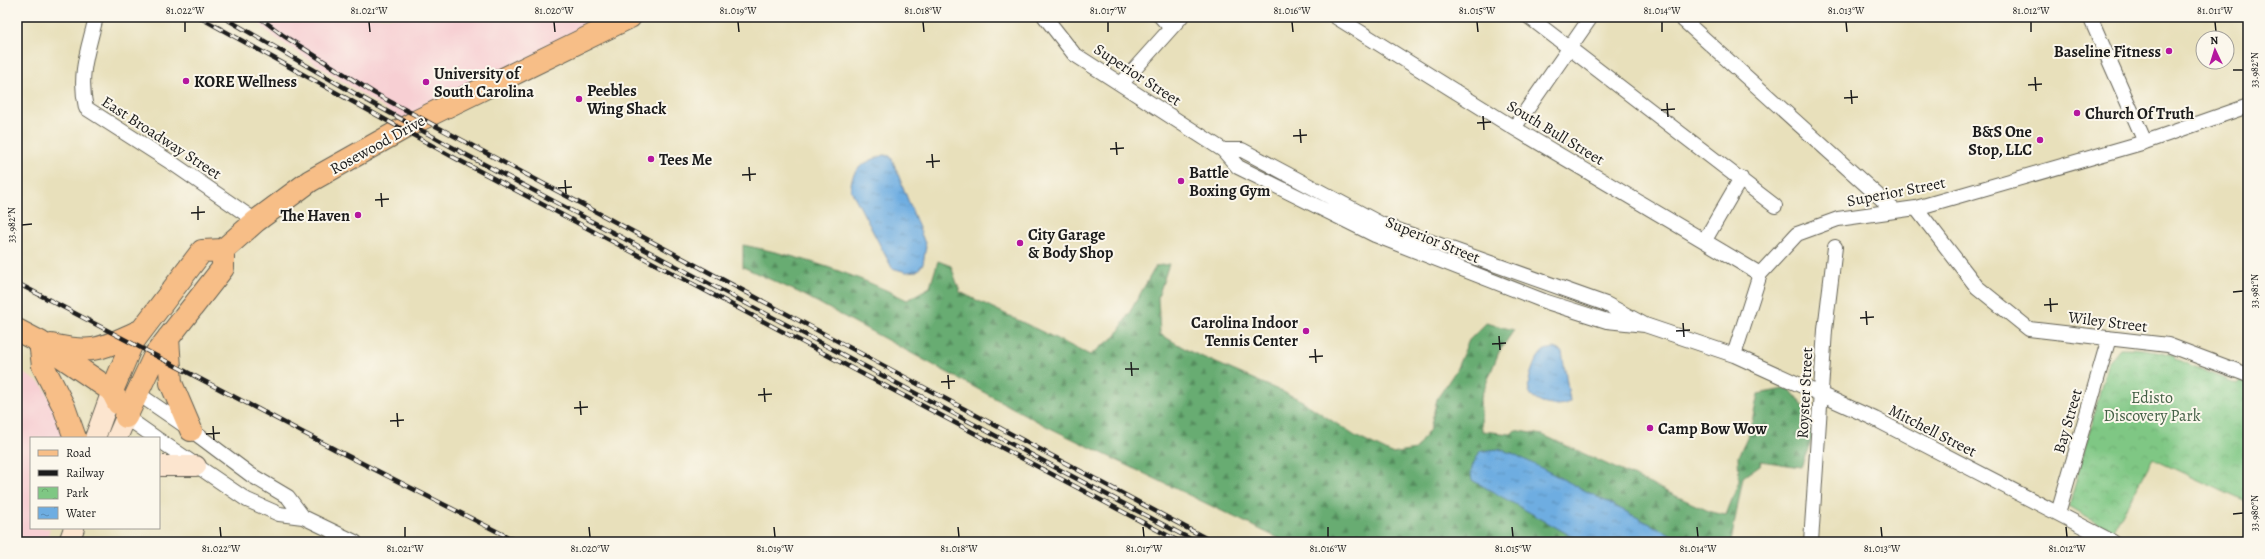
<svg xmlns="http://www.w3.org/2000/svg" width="2265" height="559" font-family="Alegreya,serif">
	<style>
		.built { fill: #f7cfd3 }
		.forest { fill: url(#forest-firs); stroke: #426447 }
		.park { fill: url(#park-crowns); stroke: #4e7250 }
		.water { fill: url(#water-ripples); stroke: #45647e }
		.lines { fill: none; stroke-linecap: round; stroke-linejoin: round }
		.minor-casing { stroke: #636154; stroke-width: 16 }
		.secondary-casing { stroke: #636154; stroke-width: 22 }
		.primary-casing { stroke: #636154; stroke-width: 24 }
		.minor { stroke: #fff; stroke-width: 14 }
		.secondary { stroke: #fce5cf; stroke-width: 20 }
		.primary { stroke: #f7be87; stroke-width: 22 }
		.rail-casing { stroke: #1c1c1c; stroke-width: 4.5 }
		.rail { stroke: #fbf7ec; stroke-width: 3; stroke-dasharray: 9; stroke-linecap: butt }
		.ticks { fill: none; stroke: #1c1c1c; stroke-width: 1.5 }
		.poi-dot { fill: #b5179e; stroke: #fbf7ec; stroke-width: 1.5 }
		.labels { text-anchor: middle; stroke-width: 4; stroke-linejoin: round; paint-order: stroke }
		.poi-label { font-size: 16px; font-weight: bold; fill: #1c1c1c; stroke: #fbf7ec; text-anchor: start }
		.street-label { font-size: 16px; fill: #1c1c1c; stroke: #fbf7ec }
		.park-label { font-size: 16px; fill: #446046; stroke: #fbf7ec }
		.neatline { fill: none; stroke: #1c1c1c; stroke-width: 1.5 }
		.ticks-label { font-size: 10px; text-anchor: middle; fill: #1c1c1c }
	</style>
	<defs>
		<pattern id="forest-firs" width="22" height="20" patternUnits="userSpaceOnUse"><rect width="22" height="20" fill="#67ac72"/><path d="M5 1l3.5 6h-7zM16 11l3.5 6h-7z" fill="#548b5d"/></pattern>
		<pattern id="park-crowns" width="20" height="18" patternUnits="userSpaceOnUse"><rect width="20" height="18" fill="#7fc784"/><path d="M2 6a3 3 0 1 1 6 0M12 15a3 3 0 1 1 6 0" fill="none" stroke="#6daa71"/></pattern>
		<pattern id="water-ripples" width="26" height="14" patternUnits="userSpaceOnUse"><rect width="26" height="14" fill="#6eade1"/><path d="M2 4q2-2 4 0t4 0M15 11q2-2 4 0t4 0" fill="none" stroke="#5a8cb6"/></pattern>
	</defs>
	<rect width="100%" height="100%" fill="#fbf7ec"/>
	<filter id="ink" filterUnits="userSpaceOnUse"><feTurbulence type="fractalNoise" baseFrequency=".025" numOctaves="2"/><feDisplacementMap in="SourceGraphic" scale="8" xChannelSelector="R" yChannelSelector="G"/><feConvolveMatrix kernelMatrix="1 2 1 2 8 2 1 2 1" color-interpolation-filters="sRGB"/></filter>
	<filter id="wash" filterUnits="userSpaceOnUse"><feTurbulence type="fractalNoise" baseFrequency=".012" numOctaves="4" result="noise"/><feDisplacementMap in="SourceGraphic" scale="16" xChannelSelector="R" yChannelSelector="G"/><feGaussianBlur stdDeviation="0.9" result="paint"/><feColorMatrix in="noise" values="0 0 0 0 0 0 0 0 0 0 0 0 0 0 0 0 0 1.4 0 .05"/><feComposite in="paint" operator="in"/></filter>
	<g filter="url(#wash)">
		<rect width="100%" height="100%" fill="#e8e0bb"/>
		<!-- built -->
		<path class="built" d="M252,17H643L414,128L274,37Z
			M17,369L43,385L67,438H31V528H50L46,542H17Z"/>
		<!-- forest -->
		<path class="forest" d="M743,245C800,256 855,274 907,300L930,287L938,261L951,266L960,292L1090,355L1116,336L1156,266L1169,264L1158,297L1160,334L1191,352L1299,399L1355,436L1392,454L1415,450L1430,429L1437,399L1456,370L1469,340L1486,323L1514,330L1499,352L1480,399L1482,431L1511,434L1515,430L1543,435L1711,512L1726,515L1739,481L1738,456L1750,431L1758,394L1789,388L1808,412L1812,439L1801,467L1761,461L1760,465L1743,477L1731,542H1286L1048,427L802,294L743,267Z"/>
		<!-- park -->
		<path class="park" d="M2120,348C2139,348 2155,350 2173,355L2175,359L2238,384L2241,380L2248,383V503L2153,459L2112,532L2069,507L2108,362Z"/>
		<!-- water -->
		<path class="water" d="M884,155L890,156L892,159L926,246L923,264L917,271L906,272L892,268L851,190C850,168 865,162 884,155Z
			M1554,348L1562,352L1570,401C1561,409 1534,405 1529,392C1526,382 1535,356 1545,350C1547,349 1551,349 1554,348Z
			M1499,449L1514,454L1685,542H1582L1472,480C1469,467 1475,462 1480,451Z"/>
	</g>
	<g filter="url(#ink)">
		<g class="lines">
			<!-- minor casing -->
			<g class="minor-casing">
				<path id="minor" d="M96,17C88,51 78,74 86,108L175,165L256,221
					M1045,17L1074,54L1223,150L1238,167L1375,235L1544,301L1607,321L1645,325L1606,304L1381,224L1242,150H1223
					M1161,17L1171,28
					M1336,17L1514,128L1760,274
					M1529,17L1775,206
					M1680,17L1895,211
					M2090,17L2145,142
					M1122,83L1181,17
					M1514,128L1591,17
					M1916,208L1977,287L2029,329L2168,345L2248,375
					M1705,240L1741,178
					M1645,325L1734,355L1760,274L1797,234L1838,219L1916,208L1958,196L2145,142L2248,106
					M1734,355L1875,419L2113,542
					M137,393L191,430L251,475L288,497L303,517
					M126,417L156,438
					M159,440L247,500L279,514L303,517L355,542
					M2058,513L2109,338
					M1811,542L1825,330L1835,247"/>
			</g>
			<!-- secondary casing -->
			<g class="secondary-casing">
				<path id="secondary" d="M95,438L112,391
					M117,438L126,417
					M159,466H196
					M69,542L74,528"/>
			</g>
			<!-- primary casing -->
			<g class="primary-casing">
				<path id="primary" d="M17,330L40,342L112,391L118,403
					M168,338L171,383L191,430
					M40,342L43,366L64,407L75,438
					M51,345C97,355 101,348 142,330
					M112,391L132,343L202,251L223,250L256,221L310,181L415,122L630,17
					M126,417L155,355L223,268V250"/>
			</g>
			<!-- minor -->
			<use href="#minor" class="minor"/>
			<!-- secondary -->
			<use href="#secondary" class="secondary"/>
			<!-- primary -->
			<use href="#primary" class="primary"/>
			<!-- rail casing -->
			<g class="rail-casing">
				<path id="rail" d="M199,17L453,157L1180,542
					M223,17L359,96L461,152L1196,542
					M259,17L284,36L374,93L1213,542
					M17,283L340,452L518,542"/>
			</g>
			<!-- rail -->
			<use href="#rail" class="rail"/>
		</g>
	</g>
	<!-- ticks -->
	<path class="ticks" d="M185,22V32M369,22L370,32M554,22L555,32M738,22L739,32M923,22L924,32M1108,22V32M1292,22L1293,32M1477,22L1478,32M1662,22V32M1846,22L1847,32M2031,22V32M2215,22L2216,32M2233,70H2243M2035,77L2036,91M2028,85L2042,84M1851,90L1852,104M1844,98L1858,97M1667,103L1668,117M1661,110L1675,109M1483,116L1484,130M1477,123L1491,122M1300,129L1301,143M1293,136L1307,135M1116,142L1117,155M1110,149L1124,148M932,154L933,168M926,162L940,161M749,167L750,181M742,175L756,174M565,180L566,194M558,188L572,187M381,193L382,207M375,200L389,199M198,206V220M191,213L205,212M22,225L32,224M2233,292L2243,291M2050,298L2051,312M2044,305L2058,304M1866,311L1867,325M1860,318L1874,317M1683,323L1684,337M1676,331L1690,330M1499,336L1500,350M1492,344L1506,343M1315,349L1316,363M1309,357L1323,356M1131,362L1132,376M1125,369H1139M948,375L949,389M941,382L955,381M764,388L765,402M758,395L772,394M580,401L581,415M574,408L588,407M397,413L398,427M390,421L404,420M213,426L214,440M206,434L220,433M2233,514L2243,513M220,527L221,537M405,527V537M589,527L590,537M774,527L775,537M958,527L959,537M1143,527L1144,537M1328,527V537M1512,527L1513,537M1697,527L1698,537M1881,527L1882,537M2066,527L2067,537"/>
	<!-- markers -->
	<g class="poi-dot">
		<circle cx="2169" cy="51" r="4"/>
		<circle cx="186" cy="81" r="4"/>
		<circle cx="426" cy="82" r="4"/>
		<circle cx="579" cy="99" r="4"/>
		<circle cx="2077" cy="113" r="4"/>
		<circle cx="2040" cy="140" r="4"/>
		<circle cx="651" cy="159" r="4"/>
		<circle cx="1181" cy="181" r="4"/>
		<circle cx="358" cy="215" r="4"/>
		<circle cx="1020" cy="243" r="4"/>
		<circle cx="1306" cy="331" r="4"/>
		<circle cx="1650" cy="428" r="4"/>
	</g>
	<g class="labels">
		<!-- poi labels -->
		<g class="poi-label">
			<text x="2161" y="57" text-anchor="end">Baseline Fitness</text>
			<text x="434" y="79">University of<tspan x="434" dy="18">South Carolina</tspan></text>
			<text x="194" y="87">KORE Wellness</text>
			<text x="587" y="96">Peebles<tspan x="587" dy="18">Wing Shack</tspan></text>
			<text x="2085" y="119">Church Of Truth</text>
			<text x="2032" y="137" text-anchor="end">B&amp;S One<tspan x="2032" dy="18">Stop, LLC</tspan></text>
			<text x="659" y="165">Tees Me</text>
			<text x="1189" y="178">Battle<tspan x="1189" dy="18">Boxing Gym</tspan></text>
			<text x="350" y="221" text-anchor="end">The Haven</text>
			<text x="1028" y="240">City Garage<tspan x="1028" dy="18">&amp; Body Shop</tspan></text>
			<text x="1298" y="328" text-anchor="end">Carolina Indoor<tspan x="1298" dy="18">Tennis Center</tspan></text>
			<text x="1658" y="434">Camp Bow Wow</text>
		</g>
		<!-- street labels -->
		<g class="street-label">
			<text transform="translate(1138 74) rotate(33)" y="6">Superior Street</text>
			<text transform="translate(1556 132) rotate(31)" y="6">South Bull Street</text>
			<text transform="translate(162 137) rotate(33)" y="6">East Broadway Street</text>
			<text transform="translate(377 144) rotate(-29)" y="6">Rosewood Drive</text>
			<text transform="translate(1896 191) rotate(-11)" y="6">Superior Street</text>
			<text transform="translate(1433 239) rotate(22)" y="6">Superior Street</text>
			<text transform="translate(2108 321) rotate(7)" y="6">Wiley Street</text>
			<text transform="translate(1804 393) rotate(-87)" y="6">Royster Street</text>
			<text transform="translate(2067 421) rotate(-74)" y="6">Bay Street</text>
			<text transform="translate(1933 430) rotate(27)" y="6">Mitchell Street</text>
		</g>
		<!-- park labels -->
		<g class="park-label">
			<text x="2152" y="403">Edisto<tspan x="2152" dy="18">Discovery Park</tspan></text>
		</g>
	</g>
	<!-- margin -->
	<rect width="2265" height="559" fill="none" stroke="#fbf7ec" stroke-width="44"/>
	<!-- legend -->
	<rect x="30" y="437" width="130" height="92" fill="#fbf7ec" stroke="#a29f99"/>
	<rect x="38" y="450" width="20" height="6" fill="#f7be87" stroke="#a29f99"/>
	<text x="66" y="457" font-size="12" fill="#1c1c1c">Road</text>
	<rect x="38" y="470" width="20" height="6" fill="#1c1c1c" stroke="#a29f99"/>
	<text x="66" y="477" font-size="12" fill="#1c1c1c">Railway</text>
	<rect x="38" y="487" width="20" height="12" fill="url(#park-crowns)" stroke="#a29f99"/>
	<text x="66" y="497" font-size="12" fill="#1c1c1c">Park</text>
	<rect x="38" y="507" width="20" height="12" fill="url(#water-ripples)" stroke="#a29f99"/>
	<text x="66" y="517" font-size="12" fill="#1c1c1c">Water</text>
	<!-- north arrow -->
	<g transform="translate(2215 50) rotate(356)"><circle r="19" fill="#fbf7ec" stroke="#a29f99"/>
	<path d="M0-3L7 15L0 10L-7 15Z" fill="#b5179e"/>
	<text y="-6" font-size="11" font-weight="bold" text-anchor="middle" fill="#1c1c1c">N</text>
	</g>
	<rect x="22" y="22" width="2221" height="515" class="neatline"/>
	<g class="ticks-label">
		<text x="185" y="14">81.022°W</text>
		<text x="369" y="14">81.021°W</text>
		<text x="554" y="14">81.020°W</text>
		<text x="738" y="14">81.019°W</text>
		<text x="923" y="14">81.018°W</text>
		<text x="1108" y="14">81.017°W</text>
		<text x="1292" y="14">81.016°W</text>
		<text x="1477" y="14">81.015°W</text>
		<text x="1662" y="14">81.014°W</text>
		<text x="1846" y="14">81.013°W</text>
		<text x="2031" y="14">81.012°W</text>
		<text x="2215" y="14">81.011°W</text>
		<text transform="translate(2254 70) rotate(-90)" y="4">33.982°N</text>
		<text transform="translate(11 225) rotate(-90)" y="4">33.982°N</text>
		<text transform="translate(2254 291) rotate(-90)" y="4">33.981°N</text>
		<text transform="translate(2254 513) rotate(-90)" y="4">33.980°N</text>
		<text x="221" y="552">81.022°W</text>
		<text x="405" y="552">81.021°W</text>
		<text x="590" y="552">81.020°W</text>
		<text x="775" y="552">81.019°W</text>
		<text x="959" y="552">81.018°W</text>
		<text x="1144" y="552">81.017°W</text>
		<text x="1328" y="552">81.016°W</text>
		<text x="1513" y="552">81.015°W</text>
		<text x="1698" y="552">81.014°W</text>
		<text x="1882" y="552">81.013°W</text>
		<text x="2067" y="552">81.012°W</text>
	</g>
</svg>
